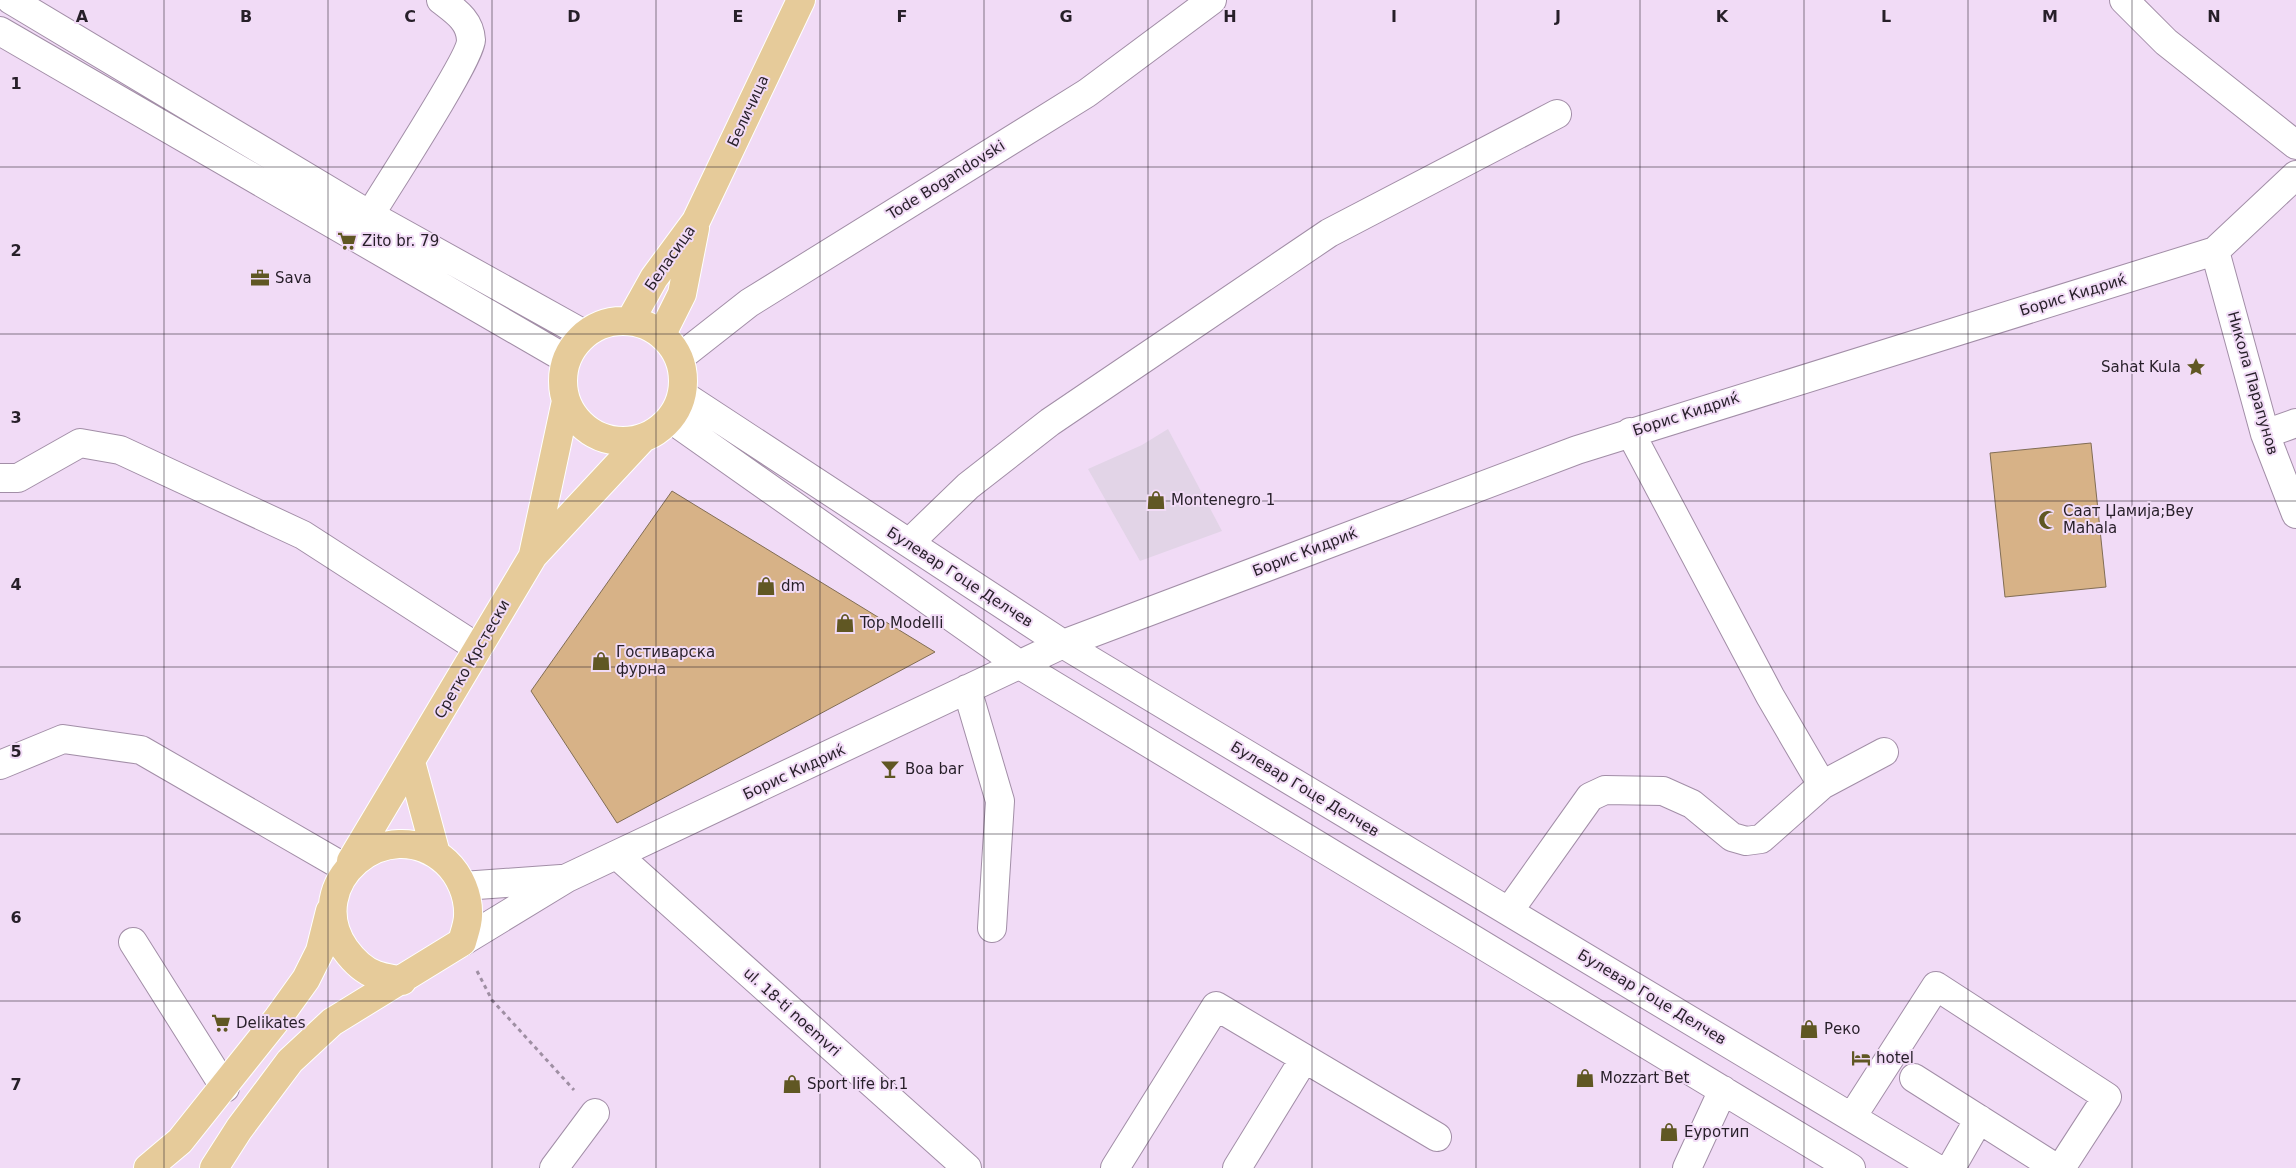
<svg xmlns="http://www.w3.org/2000/svg" width="2296" height="1168" font-family="'DejaVu Sans',sans-serif">
	<style>
		.commercial { fill: #e2d4e7 }
		.building { fill: #d7b287; stroke: #816d55 }
		.lines { fill: none; stroke-linecap: round; stroke-linejoin: round }
		.minor-casing { stroke: #a28ea7; stroke-width: 30 }
		.major-casing { stroke: #fff; stroke-width: 30 }
		.path { stroke: #9f8fa3; stroke-width: 3; stroke-dasharray: 4 4; stroke-linecap: butt }
		.minor { stroke: #fff; stroke-width: 28 }
		.major { stroke: #e6cb9a; stroke-width: 28 }
		.grid { fill: none; stroke: #271f29; stroke-width: 1; stroke-opacity: 0.55 }
		.labels { text-anchor: middle; stroke-width: 4; stroke-linejoin: round; paint-order: stroke }
		.street-label { font-size: 15px; fill: #271f29; stroke: #f1dbf6 }
		.poi-label { font-size: 15px; fill: #271f29; stroke: #f1dbf6; text-anchor: start }
		.grid-label { font-size: 16px; text-anchor: middle; font-weight: bold; fill: #271f29; stroke: #f1dbf6; stroke-width: 4; stroke-linejoin: round; paint-order: stroke }
	</style>
	<rect width="100%" height="100%" fill="#f1dbf6"/>
	<!-- commercial -->
	<path class="commercial" d="M1168,429L1222,531L1140,561L1088,469L1142,445Z"/>
	<!-- building -->
	<path class="building" d="M2091,443L2106,587L2005,597L1990,453Z
		M672,491L935,652L617,823L531,691Z"/>
	<g class="lines">
		<!-- minor casing -->
		<g class="minor-casing">
			<path id="minor" d="M11,0L370,215L584,334
				M2124,0L2166,42L2296,145
				M0,31L566,359
				M370,215C385,190 471,58 471,40C470,20 455,11 441,0
				M2215,251L2265,434L2296,514
				M679,358L749,303L1087,93L1212,0
				M683,395L1063,644L1936,1168
				M671,419L1020,665L1851,1168
				M1630,432L1770,696L1822,785
				M2265,434L2296,423
				M0,478H18L80,443L120,450L303,535L478,648
				M909,543L968,486L1050,422L1329,233L1557,114
				M967,689L1000,801L992,928
				M0,765L63,739L141,750L347,869
				M617,855L967,1168
				M463,886L561,879
				M1509,911L1590,797L1605,790L1663,791L1692,804L1732,837L1746,841L1761,839L1822,785L1884,752
				M133,942L225,1088
				M462,942L567,878L1063,644L1577,450L2215,251L2296,175
				M1914,1078L2056,1168
				M1852,1117L1936,986L2107,1097L2061,1168
				M554,1168L595,1113
				M1115,1168L1216,1006L1437,1137
				M1237,1168L1304,1059
				M1687,1168L1723,1090
				M1951,1168L1979,1119"/>
		</g>
		<!-- major casing -->
		<g class="major-casing">
			<path id="major" d="M563 381a60 60 0 1 1 120 0a60 60 0 1 1-120 0Z
				M630,321L654,278L696,221L801,0
				M662,334L682,294L695,228
				M533,555L566,401
				M411,762L436,854
				M351,861L533,556L642,439
				M148,1168L180,1141L278,1018L306,979L320,951L330,911
				M214,1168L239,1129L290,1061L332,1022L462,942C464,934 468,924 468,916C469,896 460,875 446,862C387,809 300,884 345,949C353,960 362,970 376,975C384,978 394,979 402,981"/>
		</g>
		<!-- path -->
		<path class="path" d="M477,971L492,1000L574,1090"/>
		<!-- minor -->
		<use href="#minor" class="minor"/>
		<!-- major -->
		<use href="#major" class="major"/>
	</g>
	<!-- grid -->
	<path class="grid" d="M164,0V1168M328,0V1168M492,0V1168M656,0V1168M820,0V1168M984,0V1168M1148,0V1168M1312,0V1168M1476,0V1168M1640,0V1168M1804,0V1168M1968,0V1168M2132,0V1168M0,167H2296M0,334H2296M0,501H2296M0,667H2296M0,834H2296M0,1001H2296"/>
	<!-- icons -->
	<defs>
		<g id="supermarket-bare" transform="scale(1.5)"><path d="M-6-5.5h2.5l.6 2H6L4.5 2H-2.5L-4.4-4H-6ZM-1.5 3.2a1.3 1.3 0 1 0 .1 0ZM3 3.2a1.3 1.3 0 1 0 .1 0Z" fill="#605723" stroke="#f1dbf6" stroke-width="2.5" paint-order="stroke"/></g>
		<g id="office-bare" transform="scale(1.5)"><path d="M-6-3h4V-5.5h4V-3h4V5H-6ZM-1-4.5V-3h2v-1.5ZM-6 0V1H6V0Z" fill="#605723" stroke="#f1dbf6" stroke-width="2.5" paint-order="stroke"/></g>
		<g id="sight-bare" transform="scale(1.5)"><path d="M0-6L1.8-2.2L6-1.7L2.9 1.2L3.7 5.4L0 3.3L-3.7 5.4L-2.9 1.2L-6-1.7L-1.8-2.2Z" fill="#605723" stroke="#f1dbf6" stroke-width="2.5" paint-order="stroke"/></g>
		<g id="shop-bare" transform="scale(1.5)"><path d="M-5-2.5h2.3a2.7 3.5 0 0 1 5.4 0H5L5.5 6h-11ZM-1.5-2.5h3a1.5 2.3 0 0 0-3 0Z" fill="#605723" stroke="#f1dbf6" stroke-width="2.5" paint-order="stroke"/></g>
		<g id="mosque-bare" transform="scale(1.5)"><path d="M3.5-4.9A6 6 0 1 0 3.5 4.9A5 5 0 1 1 3.5-4.9Z" fill="#605723" stroke="#f1dbf6" stroke-width="2.5" paint-order="stroke"/></g>
		<g id="bar-bare" transform="scale(1.5)"><path d="M-6-5H6L.8 .8V4.5H3.5V6h-7V4.5H-.8V.8Z" fill="#605723" stroke="#f1dbf6" stroke-width="2.5" paint-order="stroke"/></g>
		<g id="hotel-bare" transform="scale(1.5)"><path d="M-6-4.5h1.5V1H6V5H4.5V3h-9V5H-6ZM-4 0a1.8 1.8 0 1 1 3.6 0ZM.5 0V-2.5h3Q6-2.5 6 0Z" fill="#605723" stroke="#f1dbf6" stroke-width="2.5" paint-order="stroke"/></g>
	</defs>
	<g fill-rule="evenodd">
		<use href="#supermarket-bare" x="347" y="241"/>
		<use href="#office-bare" x="260" y="278"/>
		<use href="#sight-bare" x="2196" y="367"/>
		<use href="#shop-bare" x="1156" y="500"/>
		<use href="#mosque-bare" x="2048" y="520"/>
		<use href="#shop-bare" x="766" y="586"/>
		<use href="#shop-bare" x="845" y="623"/>
		<use href="#shop-bare" x="601" y="661"/>
		<use href="#bar-bare" x="890" y="769"/>
		<use href="#supermarket-bare" x="221" y="1023"/>
		<use href="#shop-bare" x="1809" y="1029"/>
		<use href="#hotel-bare" x="1861" y="1058"/>
		<use href="#shop-bare" x="1585" y="1078"/>
		<use href="#shop-bare" x="792" y="1084"/>
		<use href="#shop-bare" x="1669" y="1132"/>
	</g>
	<g class="labels">
		<!-- street labels -->
		<g class="street-label">
			<text transform="translate(748 111) rotate(-65)" y="5">Беличица</text>
			<text transform="translate(946 180) rotate(-32)" y="5">Tode Bogandovski</text>
			<text transform="translate(670 258) rotate(-55)" y="5">Беласица</text>
			<text transform="translate(2073 295) rotate(-17)" y="5">Борис Кидриќ</text>
			<text transform="translate(2253 383) rotate(74)" y="5">Никола Парапунов</text>
			<text transform="translate(1686 414) rotate(-18)" y="5">Борис Кидриќ</text>
			<text transform="translate(1305 552) rotate(-21)" y="5">Борис Кидриќ</text>
			<text transform="translate(960 577) rotate(33)" y="5">Булевар Гоце Делчев</text>
			<text transform="translate(472 659) rotate(-60)" y="5">Сретко Крстески</text>
			<text transform="translate(794 772) rotate(-25)" y="5">Борис Кидриќ</text>
			<text transform="translate(1305 789) rotate(31)" y="5">Булевар Гоце Делчев</text>
			<text transform="translate(1652 997) rotate(31)" y="5">Булевар Гоце Делчев</text>
			<text transform="translate(792 1012) rotate(42)" y="5">ul. 18-ti noemvri</text>
		</g>
		<!-- poi labels -->
		<g class="poi-label">
			<text x="362" y="246">Zito br. 79</text>
			<text x="275" y="283">Sava</text>
			<text x="2181" y="372" text-anchor="end">Sahat Kula</text>
			<text x="1171" y="505">Montenegro 1</text>
			<text x="2063" y="516">Саат Џамија;Bey<tspan x="2063" dy="17">Mahala</tspan></text>
			<text x="781" y="591">dm</text>
			<text x="860" y="628">Top Modelli</text>
			<text x="616" y="657">Гостиварска<tspan x="616" dy="17">фурна</tspan></text>
			<text x="905" y="774">Boa bar</text>
			<text x="236" y="1028">Delikates</text>
			<text x="1824" y="1034">Реко</text>
			<text x="1876" y="1063">hotel</text>
			<text x="1600" y="1083">Mozzart Bet</text>
			<text x="807" y="1089">Sport life br.1</text>
			<text x="1684" y="1137">Еуротип</text>
		</g>
	</g>
	<g class="grid-label">
		<text x="82" y="22">A</text>
		<text x="246" y="22">B</text>
		<text x="410" y="22">C</text>
		<text x="574" y="22">D</text>
		<text x="738" y="22">E</text>
		<text x="902" y="22">F</text>
		<text x="1066" y="22">G</text>
		<text x="1230" y="22">H</text>
		<text x="1394" y="22">I</text>
		<text x="1558" y="22">J</text>
		<text x="1722" y="22">K</text>
		<text x="1886" y="22">L</text>
		<text x="2050" y="22">M</text>
		<text x="2214" y="22">N</text>
		<text x="16" y="89">1</text>
		<text x="16" y="256">2</text>
		<text x="16" y="423">3</text>
		<text x="16" y="590">4</text>
		<text x="16" y="757">5</text>
		<text x="16" y="923">6</text>
		<text x="16" y="1090">7</text>
	</g>
</svg>
